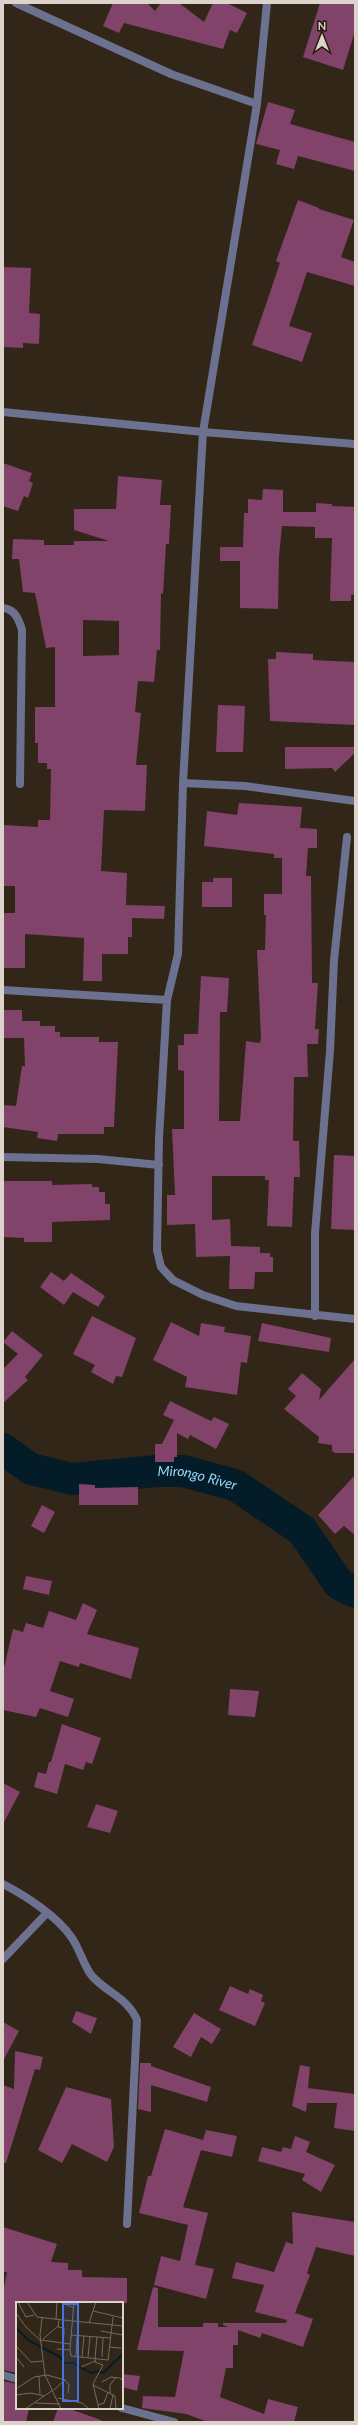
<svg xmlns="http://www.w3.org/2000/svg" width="358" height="2425" font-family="Lato,sans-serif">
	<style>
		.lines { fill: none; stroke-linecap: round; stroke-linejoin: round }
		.river { stroke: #031c28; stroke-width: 32 }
		.building { fill: #814369; fill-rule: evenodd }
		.minor { stroke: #6b718e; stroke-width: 8 }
		.tertiary { stroke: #6b718e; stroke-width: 8 }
		.labels { text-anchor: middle; stroke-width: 3.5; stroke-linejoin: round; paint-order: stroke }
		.water-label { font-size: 14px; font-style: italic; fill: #99d6f7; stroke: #271d0e }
		.inset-river { fill: none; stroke: #031c28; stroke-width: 2 }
		.inset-road { fill: none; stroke: #756c5f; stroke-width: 1 }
		.view { fill: #4d70d5; fill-opacity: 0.15; stroke: #4d70d5; stroke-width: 2 }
		.inset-edge { fill: none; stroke: #dcd4cb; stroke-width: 2 }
	</style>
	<rect width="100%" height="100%" fill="#312617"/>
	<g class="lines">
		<!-- river -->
		<path class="river" id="s1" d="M3,1449L31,1469L72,1479L156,1471H183L235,1485L302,1530L339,1584L355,1592"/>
	</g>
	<!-- building -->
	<path class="building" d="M113,3H147L155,11L161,3H179L204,22L213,3H227L247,13L237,33L230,30L223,49L124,23L119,33L103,26Z
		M320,3H355V31L343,70L303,57Z
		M268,102L295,110L290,124L355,142V171L298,156L294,169L276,164L280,150L256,144Z
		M298,200L319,208V209L354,220L341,257L355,262V286L307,272L289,326L312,333L302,362L252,345L280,263L276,261Z
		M3,267L31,268L29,313L40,314L39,344L23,343V348L3,347Z
		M3,463L32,473L29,481L33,483L28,498L24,496L18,511L3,506Z
		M118,476L162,480L160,505H171L169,544H166L163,594L161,593L160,650H157L154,682L138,681L135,712L141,713L136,765H147L145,811L104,810L101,871L127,873L126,905L165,906L164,919L132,918V937H128V954H102V981H83L84,938L25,934V968H3V913H15V886H3V825L38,827V820H50L51,769H47V763H38V743H35V707H55V647L46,648L35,593L23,592L19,559H12L13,539L44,540V545H74V541H109L74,530V509H116ZM83,620L119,621V655L83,656Z
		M263,489L283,490V512H316V503L332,504V506L355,507V595H351V601H330L332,538H315V527L282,526L279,556L278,609L240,608V561H220V547H243L244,513H248V499L262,500Z
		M276,652L313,654V660L355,662V725L270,721L268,659H276Z
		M218,705L245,706L243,752H216Z
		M285,747H355V753L335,772L332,768L285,769Z
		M239,803L302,807L300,828L317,829V848H308L306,876H311L312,983H318L315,1029H319L318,1044H307L308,1077H294L293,1141H299L300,1177H294L292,1227L267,1226L269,1180H265V1176H212V1220L230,1219L231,1246L260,1247V1253H270V1257H273V1272H255L254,1289H229L230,1256L196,1257L195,1224L167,1225V1195H175L172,1129H184V1071L178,1070V1045H184V1034H198L201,976L229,978L227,1012H220L219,1121H240L246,1041L260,1043L261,1038L257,950H265L266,915H264V894H282V858H274V854L204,846L207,811L237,815Z
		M213,878H232V907H202V882H213Z
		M3,1010H22V1021H40V1026H55V1032H60V1037H99V1042H118L114,1127H104V1134H58L57,1141L37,1138L38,1132L3,1127V1105L16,1106L22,1066H25L24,1038H3Z
		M334,1155L355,1156V1230L331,1229Z
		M3,1181H52V1185L92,1184V1187H99V1192H105V1204H110V1220L52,1222V1242H24V1238L3,1237Z
		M51,1272L64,1281L71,1273L105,1296L98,1307L73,1292L64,1305L40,1287Z
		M92,1316L136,1338L122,1377L116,1376L113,1384L91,1372L95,1365L73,1354Z
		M171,1322L199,1336L201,1323L225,1327L224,1332L251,1336L247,1363L241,1362L237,1395L185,1387L187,1377L153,1360Z
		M262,1323L331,1338L329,1352L258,1341Z
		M12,1331L43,1355L25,1377L28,1380L3,1403V1369L18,1354L3,1342Z
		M355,1359V1453H335L332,1451V1445L318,1443L319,1437L284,1409L296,1396L288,1389L302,1373L321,1389L319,1400Z
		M170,1401L211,1421L214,1417L229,1424L216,1449L190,1435L188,1439L177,1433V1457H174V1462H155V1444H162L174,1420L163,1415Z
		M355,1475V1535L344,1526L335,1534L318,1515Z
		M79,1484L95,1485V1488L138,1487V1505H79Z
		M42,1505L55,1512L44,1533L31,1526Z
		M26,1576L52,1581L49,1595L23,1589Z
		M83,1603L97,1610L87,1634L139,1648L131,1679L80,1663L79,1667L60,1661L50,1691L74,1699L68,1717L40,1708L36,1717L3,1710V1672L13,1629L23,1632L26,1623L43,1628L49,1611L76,1620Z
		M230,1689L259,1691L255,1717L228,1715Z
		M62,1724L101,1738L92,1764L86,1762L83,1770L65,1764L57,1794L34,1787L38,1772L46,1774L49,1762H51Z
		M3,1783L20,1792L3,1824Z
		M96,1804L118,1811L110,1833L87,1827Z
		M230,1986L248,1994L250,1989L263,1995L261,2001L265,2003L255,2026L219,2010Z
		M76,2011L97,2018L91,2034L72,2022Z
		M194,2013L221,2029L212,2044L201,2037L191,2057L173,2047Z
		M3,2022L19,2031L3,2061Z
		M15,2051L43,2057L40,2070L35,2069L6,2163H3V2085L14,2089Z
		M140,2063H151V2066L211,2087L207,2102L151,2085V2112L138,2109Z
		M300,2065L310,2067L308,2088L355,2094V2131L334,2128L337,2103H307L306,2112L292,2106Z
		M66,2087L111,2099L114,2147L107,2162L72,2144L62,2163L38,2150Z
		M165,2129L203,2140L206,2130L237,2136L232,2157L201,2150L183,2207L208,2213L195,2265L214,2269L206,2299L154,2285L161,2256L180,2261L188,2225L139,2213L148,2176H151Z
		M295,2136L310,2142L306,2152L335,2165L321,2192L302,2180L305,2174L258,2161L262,2147L281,2152L283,2147L291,2149Z
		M292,2212L355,2222V2256L316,2247L307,2273L310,2275L295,2313L313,2319L303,2347L262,2333L260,2338L238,2330V2345H233V2368H226L220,2397L264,2414L268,2399L298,2407L294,2422H208L186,2414L142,2408L143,2396L175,2397L184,2351L137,2350L153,2287L158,2288V2327H203V2323H218V2327H228L223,2325V2323H286L287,2320L255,2312L264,2285L232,2278L236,2262L274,2272L286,2242L293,2244Z
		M3,2227L57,2244L51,2262L68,2263V2270H82V2277L127,2278V2303H72L73,2301L17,2303V2373L3,2370V2292L7,2272H3Z
		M122,2374L140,2376L137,2391L122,2387Z
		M3,2381L17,2384V2408H29L26,2422H3Z
		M58,2408H67L101,2420V2422H53Z"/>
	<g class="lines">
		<!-- minor -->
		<path class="minor" d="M16,3L171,74L257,104
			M267,3L257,104L203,432L183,783L178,954L167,1000L159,1138L157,1250L161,1267L173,1280L203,1295L236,1306L355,1319
			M3,608C15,609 19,620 22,630L20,784
			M183,783L245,786L355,801
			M3,990L167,1000
			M3,1157L98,1159L159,1165
			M315,1316V1233L330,1051L334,960L347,837
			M3,1884C26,1896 57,1916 72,1938C80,1950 84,1966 92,1976C107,1993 128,1998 137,2020L127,2224
			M3,1959L46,1914
			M3,2375L17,2379
			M122,2408L174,2422"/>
		<!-- tertiary -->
		<path class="tertiary" d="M3,412L203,432L355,444"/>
	</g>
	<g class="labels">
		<!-- water labels -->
		<g class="water-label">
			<text dy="5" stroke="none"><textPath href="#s1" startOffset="203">Mirongo River</textPath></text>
		</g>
	</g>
	<!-- overview -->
	<g transform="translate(16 2302)">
		<rect width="107" height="107" fill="#312617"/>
		<path class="inset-river" d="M0,26L12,38L44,55L48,61H57L75,71L83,69L87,71M87,71L107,52"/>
		<path class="inset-road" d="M2,0L10,15L18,13M11,0L21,15L47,18M44,0L58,6M58,0L54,47L55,54L92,58L97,15M77,9L107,16M0,11L9,24L25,39M26,16L24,33L29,73L45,107M40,18L41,0M43,18L42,25L48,26V33M47,18L107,24M73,21L80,0M85,29L107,33M55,33L94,36M27,37L42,24M25,38L54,42M0,44L15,60L27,59M93,45L105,46M41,47L54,48M60,54L61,35M0,55L8,65M66,55L68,34M72,55L74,35M86,55L87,36M79,56L81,35M80,56L79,60L87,63L77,82L83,107M65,65L79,59M23,74L24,92M86,80L95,75L104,76L107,79M77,83L99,94L100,107M0,87L18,75L31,73L49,78L53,83L52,91M38,88L49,78M94,92V83L100,75M0,93L15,91L28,94M42,96L66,101L73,107M19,101L44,102M82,103L88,101L92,90M9,107L37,88M94,107L97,93"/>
		<path class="view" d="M47,2H62V99H47Z"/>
		<rect width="107" height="107" class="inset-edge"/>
	</g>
	<!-- border -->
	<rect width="358" height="2425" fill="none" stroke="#dcd4cb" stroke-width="8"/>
	<!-- north arrow -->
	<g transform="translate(322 36)" stroke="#271d0e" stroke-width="3" paint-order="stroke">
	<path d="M0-3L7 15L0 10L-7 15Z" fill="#dcd4cb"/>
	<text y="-6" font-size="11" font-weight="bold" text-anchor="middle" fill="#dcd4cb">N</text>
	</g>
</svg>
